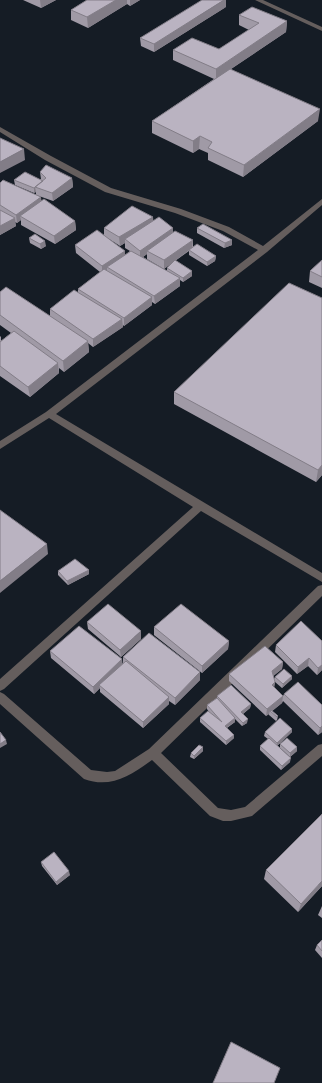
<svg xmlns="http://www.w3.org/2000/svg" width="322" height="1083" font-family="Spectral,serif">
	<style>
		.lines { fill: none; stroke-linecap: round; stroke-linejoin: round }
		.minor { fill: #655e5d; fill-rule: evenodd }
		.wall { fill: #a09aa6; fill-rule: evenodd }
		.shaded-wall { fill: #827d87 }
		.building { fill: #bab3c1; stroke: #827d87 }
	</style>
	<rect width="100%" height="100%" fill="#151c25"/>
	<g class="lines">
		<!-- minor -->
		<path class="minor" d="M255,0H263L322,27V31Z
			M0,127L51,156L111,188L181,209L229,227L263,246L322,199V205L267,252L56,414L322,573V582L201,511L4,689L0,691V679L193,507L49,418L0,449V441L46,412L258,250L223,231L175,213L105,192L45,160L0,132Z
			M322,585V596L161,753L218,808L231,810L245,807L318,745L322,744V756L252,816L231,821H223L210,816L152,760C131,775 111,789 84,779L0,704V692L4,694L91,770L107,772L115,771L149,749L318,586Z"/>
	</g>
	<!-- wall -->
	<path class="wall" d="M23,0H56L41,8Z
		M87,0H140L130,6L127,4L88,28L71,20V10Z
		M226,7L154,52L141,46L140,38Z
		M239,15L287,21L286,32L231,69L318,121L243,177L208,160V153L199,149L193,153L152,133V121L214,79L173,60V50L219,49L249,30L239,25Z
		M40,172L72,178L73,187L53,201L36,195V192L34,193L15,185L14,180L41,179Z
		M0,183L41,202L75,221L76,230L55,244L21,225V220L17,223L15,222L16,226L0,235Z
		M153,221L173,228V233L193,240V247L216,256L215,261L207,266L189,255V251L175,261L192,271V276L183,282L180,280V286L155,304L152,302V305L124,326L123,325V327L93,347L88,343L89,352L64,372L59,368V373L30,397L0,376V336L1,337V341L11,333L0,325V292L50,316V309L78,292V289L100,272L76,253L75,245L104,236V228ZM106,237L120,246L125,243V248L130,251L125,255V251ZM147,254V259L164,269L172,263L167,268V271L143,257Z
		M197,228L232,240V245L224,248L197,233Z
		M29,238L46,246L41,249L30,243Z
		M322,260V288L309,282L310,271Z
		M322,298V475L316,482L174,404V392Z
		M89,570V574L68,585L58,575V571Z
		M301,621L322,670L317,675L308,666L297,674L275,652L276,645Z
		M87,622L141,639L121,657L88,629Z
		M154,627L229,641L228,649L202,673L154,635Z
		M50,651L122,659V664L123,663V657L200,680L175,705L169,701V704L143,728L100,692V688L94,694L51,658Z
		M283,662L282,669L273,676L274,679L275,677L292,676V679L282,688L275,682L274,687L283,696L284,694L322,705V732L318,735L283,701L282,703L272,711L278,716L277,720L276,721L269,715V714L266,716L229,681V674Z
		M217,696L251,704L250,708L243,714L247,723L242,726L235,719V722L227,728L234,735V738L226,745L200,722V718L209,712L207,709V705L217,698Z
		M292,729V732L277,746L290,762L281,770L260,750V746L268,739L264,736L265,732Z
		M280,744L297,747V751L290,757L280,748Z
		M203,747V751L194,759L190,757L191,753Z
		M41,862L70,875L57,885L42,866Z
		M266,870L322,886L298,912L264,879Z
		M322,906V918L318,915Z
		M322,940V958L315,950L317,945Z"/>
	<!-- shaded-wall -->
	<path class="shaded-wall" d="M40,0H56L41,8Z
		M116,0H127V4L88,28L87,17Z
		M130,0H140L130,6Z
		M224,0H226V7L154,52V44Z
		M287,21L286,32L216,79V69Z
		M320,109L318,121L243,177L244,165Z
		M200,136L199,149L193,153V141Z
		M24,149L25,160L0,173V162Z
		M72,178L73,187L53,201L52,193Z
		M35,187L36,192L34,193V188Z
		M41,197L42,205L20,216L21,220L17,223L16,215Z
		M153,217L154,226L125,239V243L120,246L119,237Z
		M15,218L16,226L0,235V226Z
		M75,221L76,230L55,244L54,236Z
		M173,228V236L147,251V254L140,259V251Z
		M193,240L192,248L164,269V260Z
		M232,240V245L224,248L225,243Z
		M45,241L46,246L41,249L40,244Z
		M125,251V260L107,267V271L102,274V266Z
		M216,256L215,261L207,266V262Z
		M192,271V276L183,282V278Z
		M180,278V286L155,304L154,296Z
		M152,297V305L124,326V318Z
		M122,319L123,327L93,347V339Z
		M88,341L89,352L64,372L63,361Z
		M58,363L59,373L30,397L28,387Z
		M322,465V475L316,482L318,470Z
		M47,544L48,554L0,593V581Z
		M89,570V574L68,585L67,581Z
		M141,631V639L121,657L120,650Z
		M229,641L228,649L202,673V666Z
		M309,658L308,666L297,674L298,667Z
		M122,659L123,667L99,685L100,688L94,694L93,687Z
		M283,662L282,669L271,678L272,671Z
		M322,665V670L317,675L318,668Z
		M200,672V680L175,705V698Z
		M292,676V679L282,688L283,684Z
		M275,682L274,689L272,685Z
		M283,696L282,703L271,712L270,711L269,714L266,716L267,709Z
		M169,697V704L143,728V722Z
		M251,704L250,708L240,716L241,712Z
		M235,718V722L224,729L225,726Z
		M248,719L247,723L242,726L243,723Z
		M322,726V732L318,735L320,728Z
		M292,729V732L276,747L277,743Z
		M234,735V738L226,745V741Z
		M6,740L7,744L0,748V744Z
		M203,747V751L194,759V756Z
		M297,747V751L290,757V753Z
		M291,758L290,762L281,770L282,766Z
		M69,871L70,875L57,885L56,882Z
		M322,881V886L298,912L301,904Z"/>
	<!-- building -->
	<path class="building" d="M87,0H116L87,17L71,10Z
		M202,0H224L154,44L140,38Z
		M252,7L287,21L216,69L173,50L192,38L219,49L259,23L239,15Z
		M230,69L320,109L244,165L208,148L212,142L200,136L193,141L152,121Z
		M0,138L24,149L0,162Z
		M46,165L72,178L52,193L35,187L46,178L40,172Z
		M25,172L43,181L34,188L14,180Z
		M3,180L41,197L16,215L0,205V183Z
		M44,199L75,221L54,236L20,216Z
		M132,206L153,217L119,237L104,228Z
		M0,210L15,218L0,226Z
		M159,217L173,228L140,251L125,239Z
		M203,224L232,240L225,243L197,228Z
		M97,230L125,251L102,266L75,245Z
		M175,231L193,240L164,260L147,251Z
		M35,234L45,241L40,244L29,238Z
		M197,244L216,256L207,262L189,250Z
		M131,251L180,278L154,296L107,267Z
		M175,260L192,271L183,278L167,268Z
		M322,260V277L310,271Z
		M104,269L152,297L124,318L78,289Z
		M289,283L322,298V465L318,470L174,392Z
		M6,287L88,341L63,361L0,315V292Z
		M74,290L122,319L93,339L50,309Z
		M14,331L58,363L28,387L0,366V342Z
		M0,510L47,544L0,581Z
		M75,559L89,570L67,581L58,571Z
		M108,604L141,631L120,650L87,622Z
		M181,604L229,641L202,666L154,627Z
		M301,621L322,641V665L318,668L309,658L298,667L276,645Z
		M79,626L122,659L93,687L50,651Z
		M149,633L200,672L175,698L123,657Z
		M265,646L283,662L272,671L275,682L272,685L283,696L267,709L229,674Z
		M126,661L169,697L143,722L99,685Z
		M284,669L292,676L283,684L275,677Z
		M298,682L322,705V726L320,728L284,694Z
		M231,685L251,704L241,712L248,719L243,723L217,696Z
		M217,698L235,718L225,726L234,735L226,741L200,718L208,711L222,722L207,705Z
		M271,710L278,716L277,717L270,711Z
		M280,718L292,729L277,743L265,732Z
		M0,732L6,740L0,744Z
		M269,738L291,758L282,766L260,746Z
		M287,738L297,747L290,753L280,744Z
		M199,745L203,747L194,756L191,753Z
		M322,814V881L301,904L266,870Z
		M54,852L69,871L56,882L41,862Z
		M322,940V951L317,945Z
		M231,1042L280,1068L274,1083H213Z"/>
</svg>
